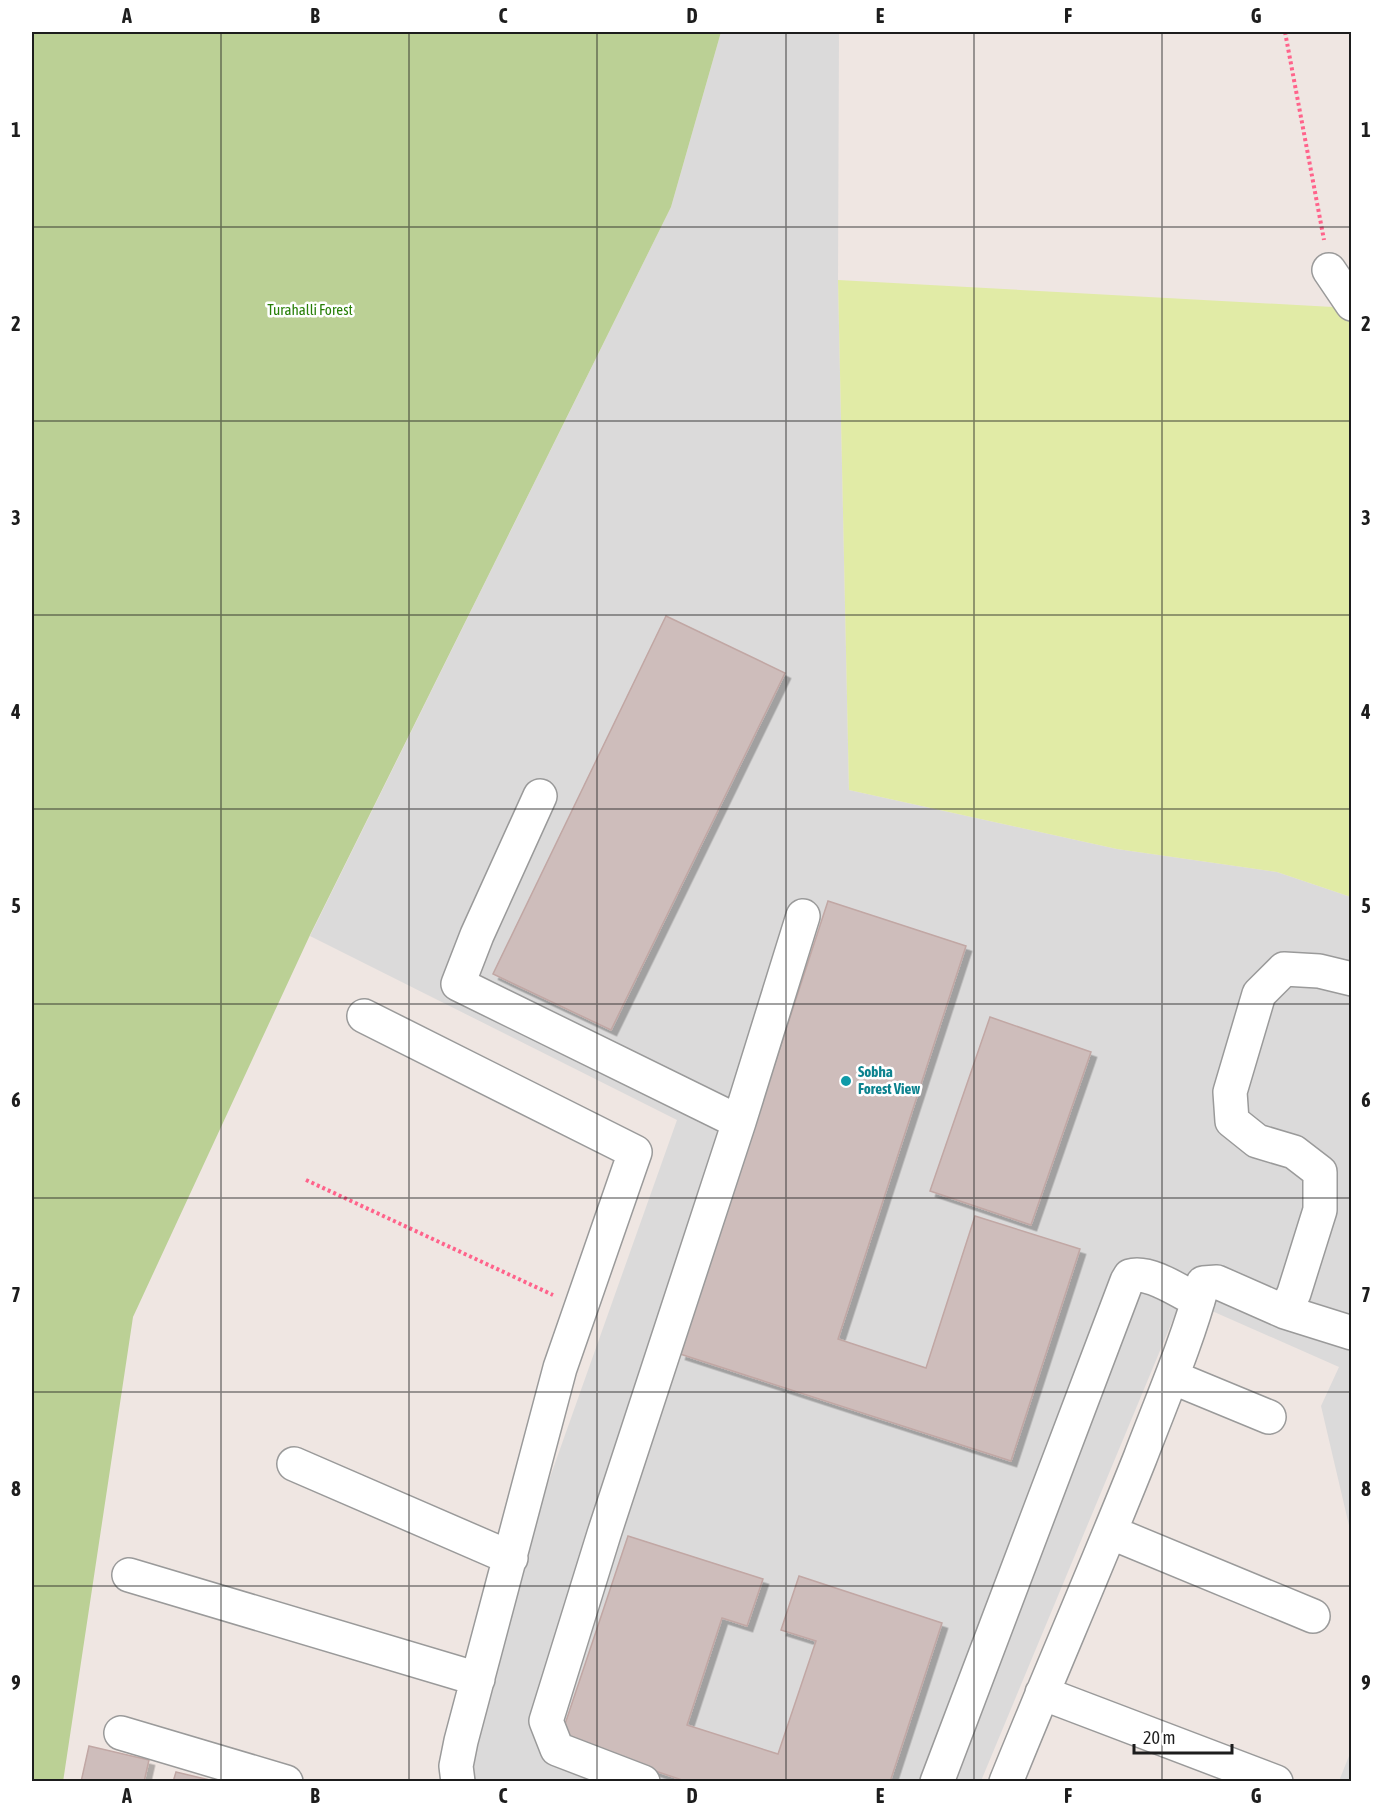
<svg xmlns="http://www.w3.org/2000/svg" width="1383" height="1813" font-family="'Asap Condensed',sans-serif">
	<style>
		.residential { fill: #dbdada }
		.grass { fill: #e1eba6 }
		.forest { fill: #bbd095 }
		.building { fill: #cebdbb; stroke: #c1a7a4; stroke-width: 1.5; filter: url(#shadow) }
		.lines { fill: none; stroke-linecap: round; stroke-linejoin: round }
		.minor-casing { stroke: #9a9a9a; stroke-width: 36 }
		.path { stroke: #ff638b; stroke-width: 4; stroke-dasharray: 3 3; stroke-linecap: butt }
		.minor { stroke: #fff; stroke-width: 33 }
		.grid { fill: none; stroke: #1d1d1d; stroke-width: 1.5; stroke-opacity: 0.55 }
		.culture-dot { fill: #0f9aa8; stroke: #fff; stroke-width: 2 }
		.labels { text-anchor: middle; stroke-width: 5; stroke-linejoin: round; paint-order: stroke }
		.park-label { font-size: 15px; fill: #287f07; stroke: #fff }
		.culture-label { font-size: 15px; font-weight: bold; fill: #0d838f; stroke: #fff; text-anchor: start }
		.neatline { fill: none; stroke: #1d1d1d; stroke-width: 2 }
		.grid-label { font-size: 20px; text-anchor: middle; font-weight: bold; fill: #1d1d1d }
	</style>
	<defs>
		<filter id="shadow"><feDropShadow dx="5.5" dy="5.5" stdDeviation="0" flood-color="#0004"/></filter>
	</defs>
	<rect width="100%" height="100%" fill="#efe6e2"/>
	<!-- residential -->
	<path class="residential" d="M721,32H839L838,280L849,790L1117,849L1277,872L1351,897V1534L1321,1406L1339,1367L1178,1296L1179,1305L981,1781H442L677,1120L310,936L671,207Z
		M1351,1751V1781H1339Z"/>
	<!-- grass -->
	<path class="grass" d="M838,280L1351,308V897L1277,872L1117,849L849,790Z"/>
	<!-- forest -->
	<path class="forest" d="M32,32H721L671,207L310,935L133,1317L63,1782L32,1781Z"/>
	<!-- building -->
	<path class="building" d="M666,616L785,673L611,1030L493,974Z
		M828,901L966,946L838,1339L926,1368L975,1216L1080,1249L1011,1461L680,1354Z
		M990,1017L1091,1052L1031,1225L930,1191Z
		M628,1536L763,1579L747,1626L722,1618L687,1725L778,1754L816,1641L781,1630L799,1576L942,1623L890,1782H688L560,1739Z
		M89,1746L149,1760L144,1782H81Z
		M176,1772L218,1782H173Z"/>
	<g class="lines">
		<!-- minor casing -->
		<g class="minor-casing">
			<path id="minor" d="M1329,270L1352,304
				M540,796L477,935L458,984L739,1122L604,1534L546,1721L557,1749L643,1782
				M364,1016L635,1152L560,1368L461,1741L456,1766L458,1782
				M739,1122L803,916
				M1285,1312L1294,1293L1320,1210V1172L1294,1152L1257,1141L1232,1121L1230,1092L1259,994L1284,969L1319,971L1352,979
				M1172,1377L1269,1417
				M294,1464L511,1558
				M1110,1532L1313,1616
				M129,1575L478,1679
				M1042,1693L1276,1782
				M121,1733L286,1782
				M937,1782L1127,1281L1130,1276C1149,1270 1181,1292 1198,1301
				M1006,1782C1050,1673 1097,1566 1140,1458C1162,1400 1187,1343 1203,1283L1217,1282L1285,1312L1352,1333"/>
		</g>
		<!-- path -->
		<path class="path" d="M1285,32L1324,240
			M306,1180L553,1295"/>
		<!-- minor -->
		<use href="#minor" class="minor"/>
	</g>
	<!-- grid -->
	<path class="grid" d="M221,32V1782M409,32V1782M597,32V1782M786,32V1782M974,32V1782M1162,32V1782M32,227H1352M32,421H1352M32,615H1352M32,809H1352M32,1004H1352M32,1198H1352M32,1392H1352M32,1586H1352"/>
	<!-- markers -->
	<circle class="culture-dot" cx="846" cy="1081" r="6"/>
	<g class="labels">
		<!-- park labels -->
		<g class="park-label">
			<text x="310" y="315">Turahalli Forest</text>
		</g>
		<!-- culture labels -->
		<g class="culture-label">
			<text x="858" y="1077">Sobha<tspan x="858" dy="17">Forest View</tspan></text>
		</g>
	</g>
	<!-- border -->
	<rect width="1383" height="1813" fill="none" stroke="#ffffff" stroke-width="66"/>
	<!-- scale -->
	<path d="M1134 1744v9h98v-9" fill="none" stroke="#1d1d1d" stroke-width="3"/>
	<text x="1143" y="1744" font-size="18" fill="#1d1d1d" stroke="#ffffff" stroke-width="4.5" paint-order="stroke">20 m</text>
	<rect x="33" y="33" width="1317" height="1747" class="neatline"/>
	<g class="grid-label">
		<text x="127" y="23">A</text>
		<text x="315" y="23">B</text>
		<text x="503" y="23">C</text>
		<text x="692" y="23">D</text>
		<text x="880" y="23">E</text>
		<text x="1068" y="23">F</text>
		<text x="1256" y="23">G</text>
		<text x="16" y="137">1</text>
		<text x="1366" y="137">1</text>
		<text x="16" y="331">2</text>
		<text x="1366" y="331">2</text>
		<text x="16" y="525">3</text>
		<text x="1366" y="525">3</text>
		<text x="16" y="719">4</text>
		<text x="1366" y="719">4</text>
		<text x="16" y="913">5</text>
		<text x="1366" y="913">5</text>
		<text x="16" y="1107">6</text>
		<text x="1366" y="1107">6</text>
		<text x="16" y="1302">7</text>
		<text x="1366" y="1302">7</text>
		<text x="16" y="1496">8</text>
		<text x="1366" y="1496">8</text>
		<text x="16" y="1690">9</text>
		<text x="1366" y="1690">9</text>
		<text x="127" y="1803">A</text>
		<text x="315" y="1803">B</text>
		<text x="503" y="1803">C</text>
		<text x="692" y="1803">D</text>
		<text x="880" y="1803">E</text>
		<text x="1068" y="1803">F</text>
		<text x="1256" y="1803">G</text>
	</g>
</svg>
